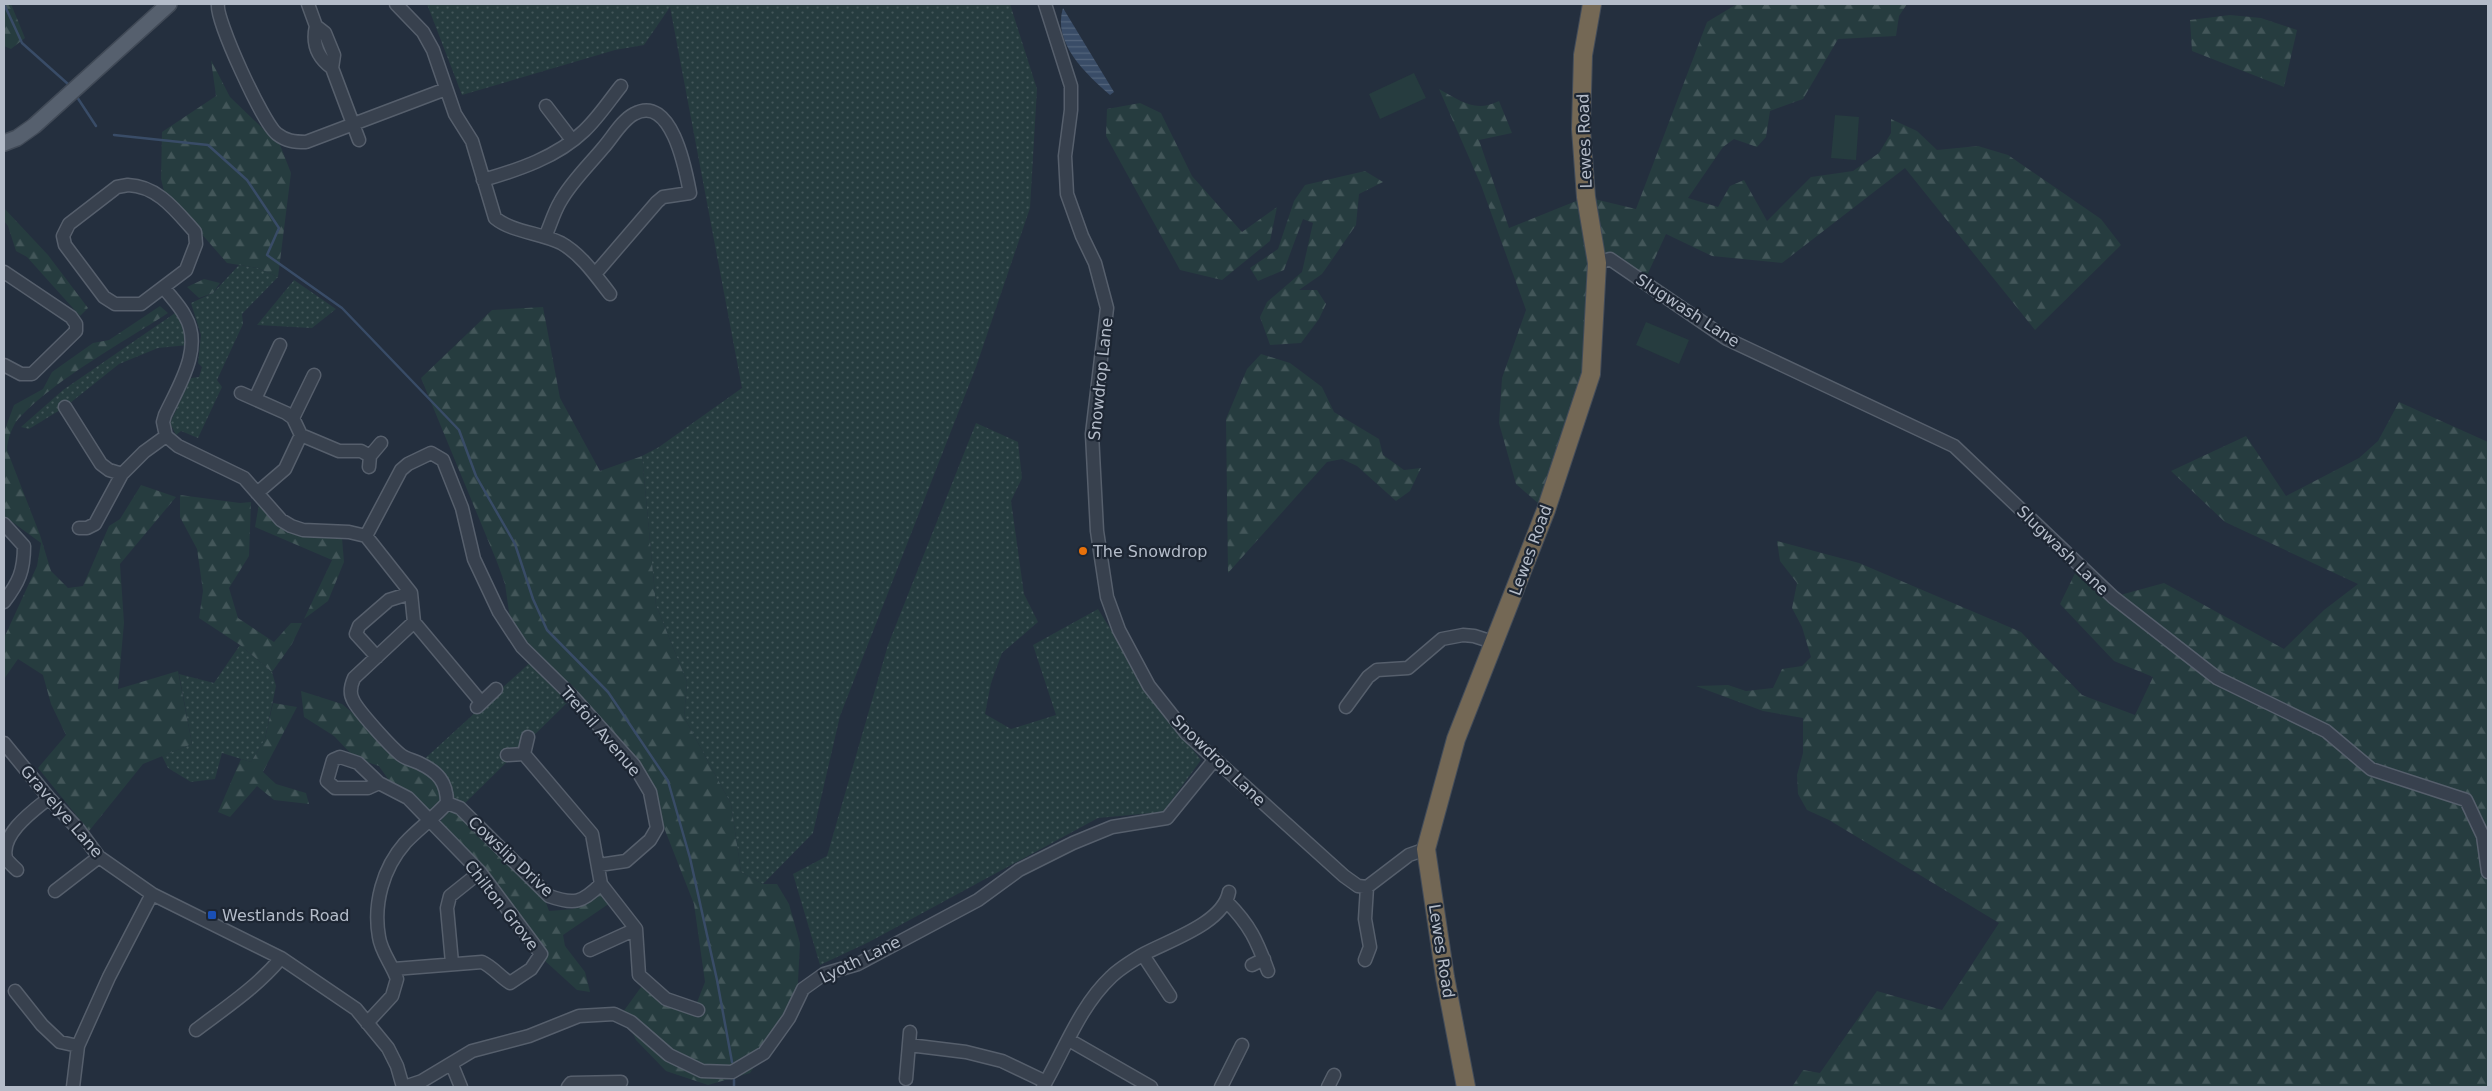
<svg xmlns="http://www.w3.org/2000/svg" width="2492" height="1091" font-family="'DejaVu Sans',sans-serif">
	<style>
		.grass { fill: url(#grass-dots) }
		.forest { fill: url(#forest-firs) }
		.pitch { fill: #263c3f }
		.water { fill: url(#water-rules) }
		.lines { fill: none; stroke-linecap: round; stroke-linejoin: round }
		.stream { stroke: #394c67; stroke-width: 2.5 }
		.minor-casing { stroke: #565f6c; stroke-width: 15 }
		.major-casing { stroke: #414a57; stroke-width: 18 }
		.highway-casing { stroke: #434c59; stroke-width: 20 }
		.minor { stroke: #38414e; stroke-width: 12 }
		.major { stroke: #56606e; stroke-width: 15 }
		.highway { stroke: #746855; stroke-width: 18 }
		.food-dot { fill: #e8710a; stroke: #1d2633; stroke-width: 2 }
		.transit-dot { fill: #1a4fb4; stroke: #1d2633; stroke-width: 2 }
		.labels { text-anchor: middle; stroke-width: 4.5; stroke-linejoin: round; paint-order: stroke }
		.street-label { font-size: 16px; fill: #b4bcc9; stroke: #1d2633 }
		.poi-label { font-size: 16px; fill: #b4bcc9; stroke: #1d2633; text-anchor: start }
	</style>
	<defs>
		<pattern id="grass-dots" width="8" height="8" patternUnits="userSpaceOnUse" patternTransform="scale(1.25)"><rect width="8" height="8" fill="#263c3f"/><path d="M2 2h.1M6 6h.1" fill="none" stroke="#435659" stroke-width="1.8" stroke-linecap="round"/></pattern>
		<pattern id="forest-firs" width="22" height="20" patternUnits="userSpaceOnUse" patternTransform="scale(1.25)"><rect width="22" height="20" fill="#263c3f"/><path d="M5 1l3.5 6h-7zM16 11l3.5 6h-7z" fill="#435659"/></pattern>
		<pattern id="water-rules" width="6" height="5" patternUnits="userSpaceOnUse" patternTransform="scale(1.25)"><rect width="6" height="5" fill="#394c67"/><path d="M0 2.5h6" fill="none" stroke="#53647b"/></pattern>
	</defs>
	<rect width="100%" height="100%" fill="#242f3e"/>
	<!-- grass -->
	<path class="grass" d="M427,4H1010L1037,89L1030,208L976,367L840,716L813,833L763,884L741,872L731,804L684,717L687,682L656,605L642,456L659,447L742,388L670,7L644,45L615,50L462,95Z
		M239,265L258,268L278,277L242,314L243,324L217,380L222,387L198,438L181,431L176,435L170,423L191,378L199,377L202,367L198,363L201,335L191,303L213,293Z
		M294,280L336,309L312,328L257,325Z
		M178,311L183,318L188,345L158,348L119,364L65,407L29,429L21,427L63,390Z
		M976,423L1018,442L1022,478L1011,501L1024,594L1038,622L1002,653L991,683L985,714L1011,729L1056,715L1033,645L1098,609L1158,705L1201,760L1163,812L1098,818L869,942L820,965L793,874L827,856L888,645Z
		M240,645L272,672L276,686L265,739L251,762L222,753L215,779L191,782L168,768L162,756L192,744L179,674L214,683Z
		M535,658L573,697L460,808L420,763Z"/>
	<!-- forest -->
	<path class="forest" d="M4,4H11L25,38L11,49L4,46Z
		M1737,4H1907L1899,16L1896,36L1838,39L1803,99L1770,111L1766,137L1757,147L1734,139L1723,147L1688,198L1718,207L1730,186L1744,180L1767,221L1811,177L1853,171L1879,153L1891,133V119L1917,131L1937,150L1978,146L2008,155L2101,219L2121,245L2035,330L1905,168L1782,263L1712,256L1666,234L1644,282L1610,259L1597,263L1591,374L1546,510L1516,484L1499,423L1502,378L1526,310L1481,185L1439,89C1461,101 1475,113 1499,101L1512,133L1479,140L1509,228L1586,197L1636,209L1707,22Z
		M2230,15L2261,18L2297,30L2284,87L2192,51L2190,20Z
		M211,60L230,97L280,145L291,173L278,277L258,268L227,263L164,191L161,179L162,132L216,96Z
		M1140,103L1161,113L1192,176L1242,232L1277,207L1270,241L1222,280L1180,270L1106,136L1107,109Z
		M1365,171L1383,182L1359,194L1356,225L1322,274L1299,290H1317L1326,304L1319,319L1301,343L1270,345L1260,317L1267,302L1302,272L1313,223L1303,219L1284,270L1258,281L1250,268L1278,249L1294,201L1305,185Z
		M4,208L48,255L88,308L80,316L27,257L16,251L8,226L4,221Z
		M204,279L220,283L213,293L199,298L187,287Z
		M160,306L168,313C122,343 59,377 21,416C13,423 7,440 7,450L40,535L51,571L68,588L83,586L109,526L120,519L141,485L176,497L120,564L124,623L118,689L178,671L192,744L143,764L89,831L38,768L66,735L51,704L43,675L18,659L4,679V638L37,566L41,543L4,516V432L14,405L43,389L52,372L93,343L109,340Z
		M543,307L560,398L600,471L642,456L656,605L687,682L684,717L731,804L741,872L763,884H777L789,904L800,943L797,1001L750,1073L708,1085L666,1071L636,1040L623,1012L644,983L694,1010L705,982L694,904L650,792L512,633L505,584L497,562L421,378L492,310Z
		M1261,354L1290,363L1322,387L1334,412L1379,439L1383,455L1404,470L1421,468L1410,491L1396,501L1357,466L1342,459L1327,462L1228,573L1226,419L1247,369Z
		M2399,402L2488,442V1087H1792L1803,1070L1820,1073L1877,991L1942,1010L1999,923L1829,820L1807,810L1798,794L1797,775L1803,753V718L1763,711L1696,686L1728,685L1746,691L1773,688L1782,669L1802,666L1811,657L1802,627L1792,608L1797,583L1780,561L1777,541L1859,563L2021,632L2082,695L2135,715L2153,677L2114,661L2060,604L2079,565L2113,597L2164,583L2284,649L2324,610L2358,584L2225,522L2171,471L2246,436L2286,496L2359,458L2378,441Z
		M180,495L240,503L251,502L249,556L229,588L238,618L274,642L291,623H302L292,644L272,672L240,645L199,618L203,591L197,549L180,517Z
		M259,504L301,534L342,538L344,562L328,601L304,619L332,560L255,527Z
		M301,691L342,704L445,790V801L432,814L390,782L379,766L355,758L334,736L304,717Z
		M273,703L297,707L263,772L276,784L306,793L309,804L274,800L257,786L230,817L218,812L241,759L251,762L265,739Z
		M450,810L460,811L544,897L549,911L573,909L603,893L610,903L563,935L565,946L585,972L590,992L577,990L544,960L441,827L440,822Z"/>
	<!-- pitch -->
	<path class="pitch" d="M1414,73L1426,98L1380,119L1369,94Z
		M1835,115L1859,117L1856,160L1831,158Z
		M1646,322L1689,340L1679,364L1636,345Z"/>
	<!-- water -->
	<path class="water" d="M1063,8L1114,92L1110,95C1086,74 1052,43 1063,8Z"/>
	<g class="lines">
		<!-- stream -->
		<path class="stream" d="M4,4L22,43L68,84
			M77,97L96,126
			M114,135L208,145L247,180L279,228L267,255L342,308L459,430L476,476L515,544L533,599L547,630L608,692L668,781L690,858L717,980L732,1062
			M734,1080V1087"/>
		<!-- minor casing -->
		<g class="minor-casing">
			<path id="minor" d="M218,4C215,19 263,123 277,134C286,141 294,142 306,142L446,89
				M308,4L316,26L325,33L334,55L332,68L359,140
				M396,4L423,32L433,50L455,114L472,141L495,218C512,232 541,233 561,243C581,254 596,276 610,294
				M1045,4L1071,86V110L1065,156L1067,194L1082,236L1095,263L1107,308L1092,434L1097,531L1107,597L1119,630L1149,686L1187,734L1344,876L1358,886L1367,887L1409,855L1426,849
				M316,26C312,43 317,57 332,68
				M546,106L572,140
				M483,180C518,170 557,157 584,131C598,118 609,101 621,86
				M128,185C158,186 176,211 195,232L196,244L186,270L141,304H115L104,297L65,245L63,236L69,224L117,187Z
				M545,237C550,226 554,212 560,202C571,182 589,165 603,148C612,138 622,120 634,114C672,93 686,172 690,193L663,197L657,202L595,274
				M1597,263L1610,259L1727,339L1954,446L2113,597L2217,678L2326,731L2371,769L2466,800L2483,836L2488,872
				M4,272L71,317L76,324V331L32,374H21L4,365
				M164,288C171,297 180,306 185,316C204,348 178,387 165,415L163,422L166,436L178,446L244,478L281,520L291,526L303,530L349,532L366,536L411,593L414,622L354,678C351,685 349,693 353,700C358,711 391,747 401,755C406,759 413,760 419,763C438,772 447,782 447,803C434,818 418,829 405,843C383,868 373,904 379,937C381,952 392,964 397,979L392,996L367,1023
				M241,393L286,413L293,418L301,435L285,469L257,493
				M255,399L280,345
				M65,407L101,464L109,470L122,474
				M293,418L314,375
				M301,435L339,451H361L370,456
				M369,467L370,456L381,443
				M4,524L24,546C24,571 19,582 4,602
				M79,528H87L95,524L122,474L144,452L166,436
				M366,536L401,470L408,464L431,453L443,460L462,508L474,559L499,612L522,647L573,697L634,765L650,792L657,828L650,840L626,861L599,865
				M414,622L481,702
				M377,657L356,634L359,626L389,600L411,593
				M477,707L496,689
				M1346,707L1368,677L1377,670L1408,668L1442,639L1463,635L1474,636L1496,643
				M4,743L49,798L79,830L99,857L152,894L281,958L356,1009L388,1048L397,1066L403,1087
				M524,754L592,834L601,884
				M507,755L524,754L528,737
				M379,783L358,763L340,757L333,760L327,781L335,788H368L379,783L408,798L480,872L541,954L531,969L510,983C499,976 493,967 482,962L394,969
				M447,803L460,808L549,896C574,905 582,903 601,884
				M17,870C14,867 8,862 6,858C0,834 34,810 49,798
				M601,884L636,929L639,975L666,999L698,1010
				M55,891L99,857
				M1227,902C1250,925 1257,941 1268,971
				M590,950L636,929
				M1143,955L1170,996
				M1365,960L1370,947L1365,919L1367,887
				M452,963L447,908L450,896L480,872
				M1252,965L1264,959
				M15,991L42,1025L60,1042L78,1046
				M196,1030C225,1008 257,987 281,958
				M1069,1040L1151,1087
				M909,1045L966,1052L1002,1061L1046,1082
				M452,1065L461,1087
				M906,1079L910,1032
				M73,1087L78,1046L109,977L152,894
				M404,1087L422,1081L472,1051L529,1036L579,1016L614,1014L631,1022L669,1055L702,1071L732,1072L764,1053L789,1018L803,989L824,974L858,964L978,900L1019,870L1073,843L1112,827L1167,818L1215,759
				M568,1087L571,1083L621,1082
				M1043,1087C1064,1051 1080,1006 1111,977C1119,969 1132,961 1142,955C1167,941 1223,924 1229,892
				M1221,1087L1242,1045
				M1328,1087L1334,1075"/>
		</g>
		<!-- major casing -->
		<g class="major-casing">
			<path id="major" d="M4,143L17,138L34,126L169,4"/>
		</g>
		<!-- highway casing -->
		<g class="highway-casing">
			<path id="highway" d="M1466,1087L1445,977L1426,849L1456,739L1546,510L1591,374L1597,263L1586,197L1581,129L1583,55L1592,4"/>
		</g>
		<!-- minor -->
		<use href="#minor" class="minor"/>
		<!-- major -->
		<use href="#major" class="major"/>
		<!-- highway -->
		<use href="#highway" class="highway"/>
	</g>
	<!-- markers -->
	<circle class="food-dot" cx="1083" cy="551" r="5"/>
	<rect class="transit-dot" x="207" y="910" width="10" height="10" rx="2.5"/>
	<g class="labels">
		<!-- street labels -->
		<g class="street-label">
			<text transform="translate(1584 141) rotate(-92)" y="6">Lewes Road</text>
			<text transform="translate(1688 310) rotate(33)" y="6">Slugwash Lane</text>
			<text transform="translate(1100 379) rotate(-84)" y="6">Snowdrop Lane</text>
			<text transform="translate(1530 550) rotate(-70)" y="6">Lewes Road</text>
			<text transform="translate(2063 550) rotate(44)" y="6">Slugwash Lane</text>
			<text transform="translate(601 731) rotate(49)" y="6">Trefoil Avenue</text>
			<text transform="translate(1219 760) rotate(44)" y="6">Snowdrop Lane</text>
			<text transform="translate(62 811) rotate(49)" y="6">Gravelye Lane</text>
			<text transform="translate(511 856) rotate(43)" y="6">Cowslip Drive</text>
			<text transform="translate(502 905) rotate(52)" y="6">Chilton Grove</text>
			<text transform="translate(1442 951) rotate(81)" y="6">Lewes Road</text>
			<text transform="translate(860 959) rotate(-26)" y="6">Lyoth Lane</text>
		</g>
		<!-- poi labels -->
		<g class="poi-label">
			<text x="1093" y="557">The Snowdrop</text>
			<text x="222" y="921">Westlands Road</text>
		</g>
	</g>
	<!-- border -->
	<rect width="2492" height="1091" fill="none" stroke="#b4bcc9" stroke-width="10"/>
</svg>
